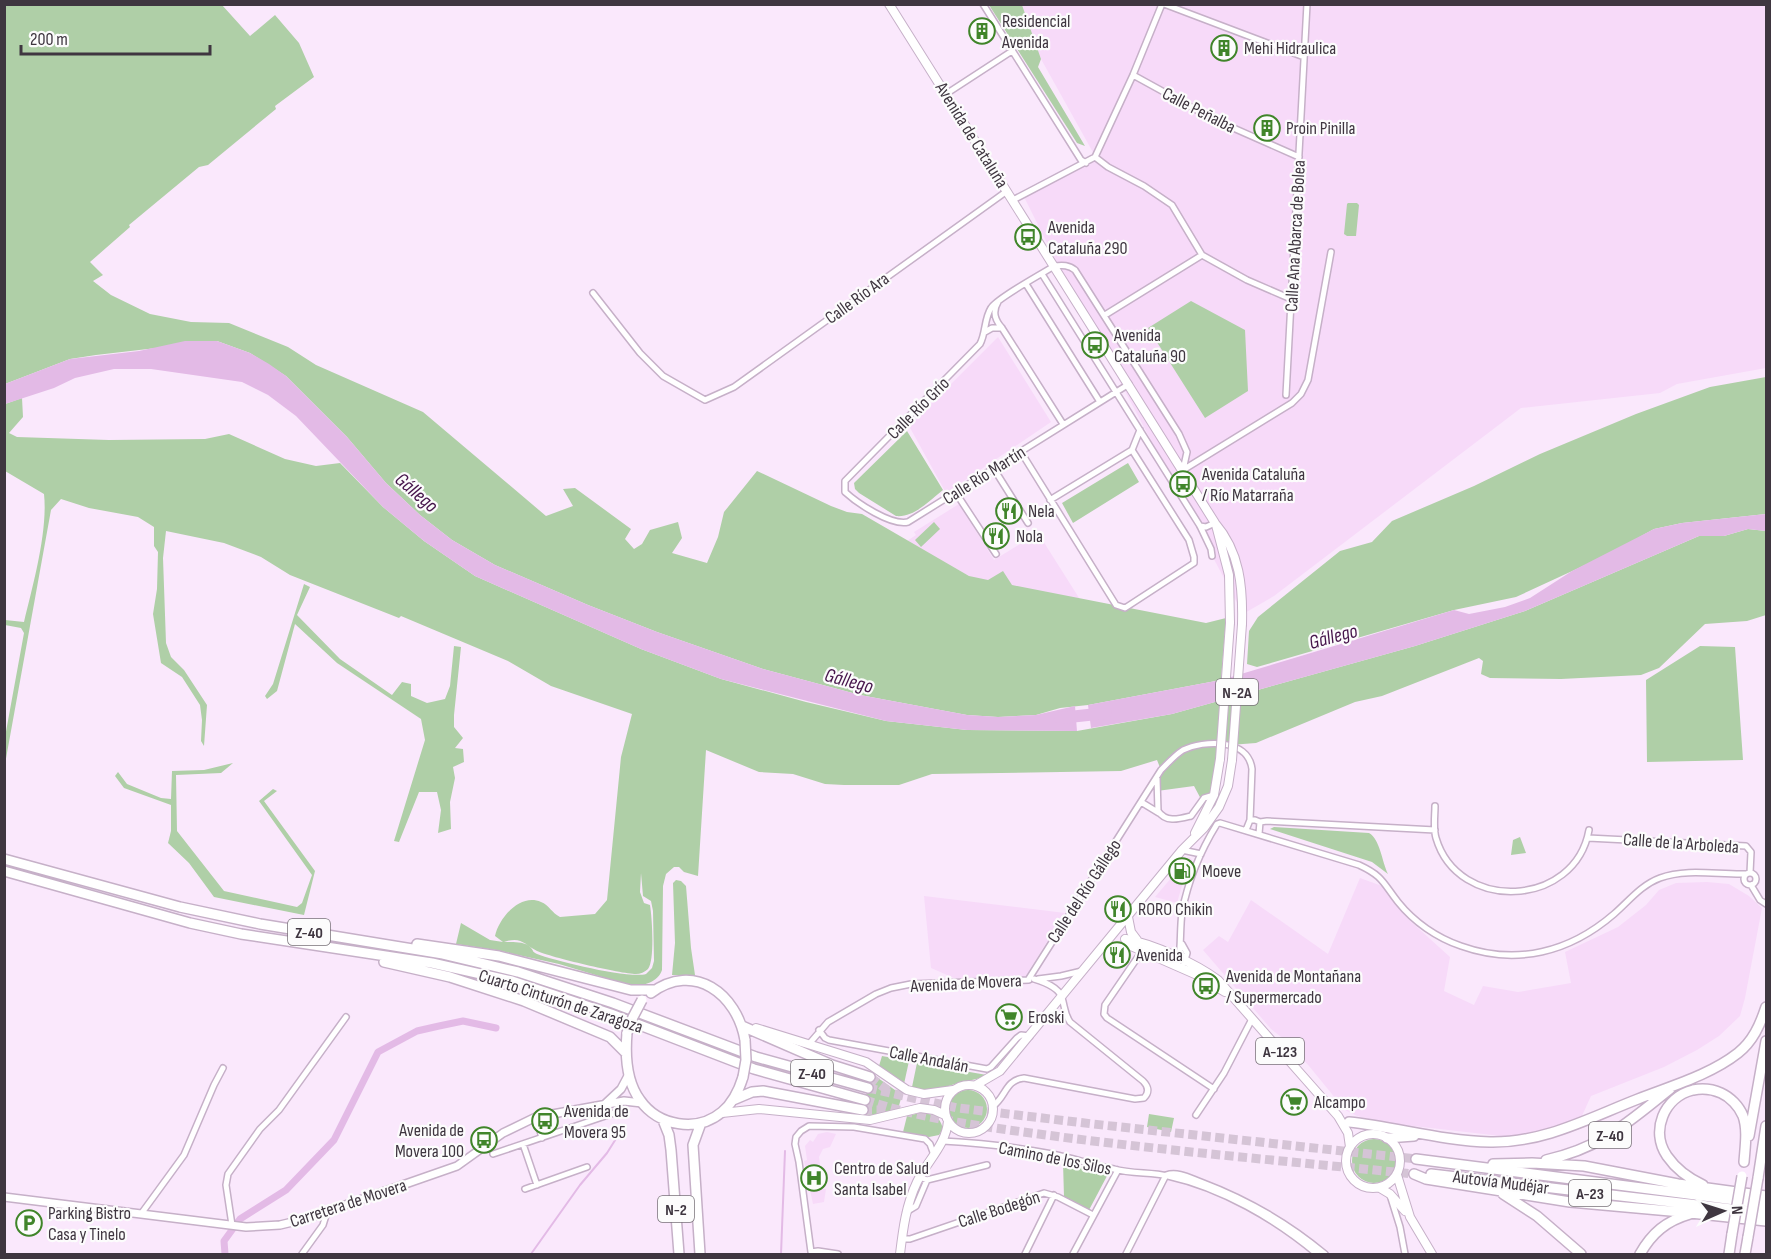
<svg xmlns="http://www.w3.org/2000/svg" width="1771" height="1259" font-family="'Sofia Sans Condensed',sans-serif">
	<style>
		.built { fill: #f7daf9 }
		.green { fill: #afcfa7; fill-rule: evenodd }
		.water { fill: #e3bae6 }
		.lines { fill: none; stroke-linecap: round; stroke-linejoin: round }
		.stream { stroke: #e3bae6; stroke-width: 2 }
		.canal { stroke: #e3bae6; stroke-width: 7 }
		.river { stroke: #e3bae6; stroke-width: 12 }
		.highway-tunnel { stroke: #d5c4d6; stroke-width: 9; stroke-dasharray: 9 4.5; stroke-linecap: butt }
		.street-casing { stroke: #c6b0c8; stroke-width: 8 }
		.secondary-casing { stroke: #c6b0c8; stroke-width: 10 }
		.primary-casing { stroke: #c6b0c8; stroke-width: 10 }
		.highway-casing { stroke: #c6b0c8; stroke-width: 12 }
		.street { stroke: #fff; stroke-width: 5 }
		.secondary { stroke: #fff; stroke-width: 7 }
		.primary { stroke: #fff; stroke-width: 8 }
		.highway { stroke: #fff; stroke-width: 9 }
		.primary-bridge-casing { stroke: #c6b0c8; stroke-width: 10; stroke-linecap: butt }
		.highway-bridge-casing { stroke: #c6b0c8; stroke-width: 12; stroke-linecap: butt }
		.primary-bridge { stroke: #fff; stroke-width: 8 }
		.highway-bridge { stroke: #fff; stroke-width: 9 }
		.labels { text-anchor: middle; stroke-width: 4.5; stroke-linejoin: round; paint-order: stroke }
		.shield { fill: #fcfcfc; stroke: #787178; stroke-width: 1.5 }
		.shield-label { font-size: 16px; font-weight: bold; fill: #3f3640 }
		.poi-label { font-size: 18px; fill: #3f3640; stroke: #fcfcfc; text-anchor: start }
		.street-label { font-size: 18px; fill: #3f3640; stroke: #fcfcfc }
		.water-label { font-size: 20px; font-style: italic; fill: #46154b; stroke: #fcfcfc }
	</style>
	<rect width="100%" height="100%" fill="#fae8fc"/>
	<!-- built -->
	<path class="built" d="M1022,5H1766V368L1677,384L1660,393L1521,408L1274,596L1243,614L1057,263L1023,195L1095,156L1041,59Z
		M998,337L1051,422L946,493L909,426Z
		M959,504L994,560L1038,533L1081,601L976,580L907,541L916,535L914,532Z
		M1189,857L1192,860L1183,882L1177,903L1155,897Z
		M1360,878L1382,886L1408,919L1450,957L1444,991L1474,1005L1483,986L1518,992L1571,983L1565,952L1618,927L1646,905L1659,890L1676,883L1707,882L1729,884L1749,896L1762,908L1745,998L1740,1016L1719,1036L1697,1050L1664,1067L1591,1096L1581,1118L1561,1127L1513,1137L1501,1136L1378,1122L1357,1116L1345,1110L1309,1066L1285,1040L1271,1029L1203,950L1219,936L1228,942L1251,900L1328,954Z
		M924,896L1041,910L1065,913L1025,977L954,978L931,968Z
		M827,1132L836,1134L830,1147L823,1149L819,1157L823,1189H826L824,1202L813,1204L804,1161L807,1160L805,1146L810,1140L813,1142L818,1134Z"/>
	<!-- green -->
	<path class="green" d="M5,5H222L250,36L275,15L299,43L314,77L275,106L276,109L208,165L199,167L129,225L130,227L90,262L103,275L93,281L111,295L150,314L191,322L229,323L288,347L316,365L423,412L546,516L573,506L563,489L575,488L631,529L625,539L634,549L642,544L650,530L678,522L682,538L672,553L707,563L718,537L724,512L757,471L831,506L847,512L862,514L969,576L988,580L1003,571L1012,585L1206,623L1226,618L1221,680L1088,705L1060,708L1036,715L998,717L967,715L860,695L763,669L657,632L588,605L495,565L452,540L420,515L386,483L347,437L286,376L250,353L217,341L96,355L70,359L5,384Z
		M989,5H1022L1041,59L1038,67L1085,146L1077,143Z
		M1348,203H1357L1359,205L1356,236H1347L1344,234L1347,204Z
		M1191,301L1245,330L1248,391L1205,418L1148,328Z
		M1766,377V514L1682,523L1654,529L1607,555L1516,597L1454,610L1257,667L1247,664L1249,631L1258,617L1340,551L1372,542L1392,521L1474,486L1540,454L1636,414L1710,387Z
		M22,398L23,417L9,433L17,437L109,440L205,439L229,434L285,459L316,466L340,463L383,507L424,541L475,576L641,649L721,679L806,702L886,721L967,730L1077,731L1172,714L1415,646L1525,611L1699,536H1724L1748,529L1766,531V615L1747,621L1705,624L1659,668L1641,675L1561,679L1490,678L1481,674L1483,661L1479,658L1382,696L1355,702L1256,743L1217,746L1213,784L1206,804L1202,801L1194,786L1157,791V776L1161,770L1157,760L1121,771L932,774L899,785H844L825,784L793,774L759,772L706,750L698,876L684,872L679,867H674L666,874L663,886L662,970C658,982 644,986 632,986L559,964L496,950L456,944L461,923L490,940L503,942L495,936C499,918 520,893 541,902C549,905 552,913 560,917L595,914L607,900L621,757L632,714L551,686L508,661L401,616L399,618L290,575L261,557L224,543L166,531L163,558L166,643L171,657L184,670L207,705L204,746L201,741L202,720L200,705L182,677L161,663L153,614L157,589L158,552L154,546V527L138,517L89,508L61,499L51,510L5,764V737L24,633L21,628L5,625V620L24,622C33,585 48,531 44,494L5,471V404ZM641,873L643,896L651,901L653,911L654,961L652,968L646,974C629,979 555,961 537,954C531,951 535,952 530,947C524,941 512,942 504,942C521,936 524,944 537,951C550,957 621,974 636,974C640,974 645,972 648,969C655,960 652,917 650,905L644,903L640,892Z
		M907,431L943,490C930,500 914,518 896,516L859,493L855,489L854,483Z
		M1128,463L1139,482L1073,523L1062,503Z
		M934,522L940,529L921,547L915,540Z
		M304,584L310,587L297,615L340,659L392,695L402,682L411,684V696L427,703L445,699L450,686L454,646L461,647L454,715V727L463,738L455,748L463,749L464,762L453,767L455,778L450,802L451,829L438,833L441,810L437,792H419L399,842L394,841L425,740L421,719L337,663L295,624L277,691L267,699L265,696L273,684Z
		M1700,646L1735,647L1743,760L1647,762L1646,680Z
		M233,763L221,773L176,775L177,831L224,891L297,907L302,903L312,875L259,801L273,789L277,791L264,801L315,871L304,915L214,897L189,863L168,843L171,831V805L124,788L115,776L118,772L127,784L161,798L171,799L172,771L204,770Z
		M1274,827L1369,833C1380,839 1382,862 1388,874L1372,862L1270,829Z
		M1520,837L1526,853L1511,855L1513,840Z
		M676,880L681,881L686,886L691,948L695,975H672L675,943L673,883Z
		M882,1056L909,1061L904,1084L879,1066Z
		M917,1063L987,1075C977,1080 969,1080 959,1083C943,1087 929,1094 912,1087Z
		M871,1073L902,1095L898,1109L875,1115L862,1114Z
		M949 1109a19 19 0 1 1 38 0a19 19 0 1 1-38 0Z
		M920,1113C932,1114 940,1115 943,1129L939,1135L929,1137L903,1132L907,1116Z
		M1149,1114L1174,1118L1171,1132L1147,1127Z
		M1352 1161a22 22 0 1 1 44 0a22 22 0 1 1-44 0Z
		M1063,1162L1105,1172L1107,1176L1089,1210L1064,1197Z"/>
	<!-- water -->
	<path class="water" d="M185,341H217L250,353L269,364L286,376L347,437L386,483L420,515L452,540L495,565L588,605L657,632L763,669L860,695L967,715L998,717L1036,715L1075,706L1077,731L967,730L886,721L721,679L641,649L475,576L424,541L383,507L296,416L268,395L242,382L151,369H114L75,378L54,388L5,404V384L70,359L139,351Z
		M1766,514V531L1748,529L1724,536H1699L1525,611L1415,646L1172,714L1091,728L1088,705L1221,680L1454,610L1469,614L1505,607L1530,598L1572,571L1654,529L1682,523Z"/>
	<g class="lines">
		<!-- stream -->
		<path class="stream" d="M531,1254L580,1185L607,1153L624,1126
			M781,1254L785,1151"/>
		<!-- canal -->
		<path class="canal" d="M225,1254L224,1241L240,1219L286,1190L334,1140L378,1052L417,1031L439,1026L463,1021L496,1028"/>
		<!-- river -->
		<path class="river" d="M1060,718L1106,713"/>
		<!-- highway-tunnel -->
		<path class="highway-tunnel" d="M870,1077L890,1092
			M868,1088L958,1108L1093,1124L1416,1159
			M865,1100C929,1121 995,1128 1061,1137C1178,1152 1296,1162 1414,1174
			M863,1110H887"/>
		<!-- street casing -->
		<g class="street-casing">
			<path id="street" d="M983,4L1081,160L1086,163
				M1164,4L1304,57
				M1133,75L1213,119L1299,157
				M946,94L1012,51
				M1095,157L1108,167L1144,186L1172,205L1202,255L1247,280L1291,299
				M1013,200L1095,157L1133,75L1162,4
				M1042,274L1200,526L1211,549L1212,556
				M1026,284L1100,402
				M593,293L640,353L663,376L705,400L734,387L1007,191
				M998,302C992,312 995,320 1002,328L1063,424
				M1105,315L1202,255
				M985,332L992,328H1002
				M1129,384L908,522C891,526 857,503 845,492V481L980,344C986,333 984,319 991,308C997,298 1042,274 1054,266C1063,265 1069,265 1075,270L1179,434L1187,452L1183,470
				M1286,395L1307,4
				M1021,452L1116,605L1125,608L1194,563V557L1189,540L1132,450
				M994,469L1028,523
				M1183,470L1292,403L1301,394L1308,380L1331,252
				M956,493L996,554
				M1050,500L1132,450L1140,430
				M1200,526L1206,527L1215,523
				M1157,778L1158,811C1166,823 1179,819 1191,816L1204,798L1214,795
				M1141,802L1159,813
				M1435,806C1435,816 1433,828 1436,838C1458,913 1575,908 1589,830
				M1250,820H1255L1260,822L1259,834
				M1260,822L1267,821L1435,830
				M1588,838L1746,846L1751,852L1750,873
				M1182,850L1201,854
				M1744 879a6 6 0 1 1 12 0a6 6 0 1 1-12 0Z
				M1751,885L1760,900L1766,904
				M1182,944L1187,953L1184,963
				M1142,951L1105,1005L1104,1014L1107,1018L1214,1089
				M1179,959C1181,943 1180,928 1182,912C1188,881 1201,850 1217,824L1220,823L1359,865C1383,876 1383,883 1398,902C1414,922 1437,938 1461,946C1517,966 1570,952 1614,914C1629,901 1641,885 1660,878C1687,868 1718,875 1746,874
				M1038,979L1061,976L1082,971
				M1028,980L1161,770C1168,763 1175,755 1183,750C1204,740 1248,738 1252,769L1250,820L1246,830
				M819,1030L825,1038L829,1040L987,1069L991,1067L1017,1038L1021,1035L1030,1036
				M809,1044L828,1022L876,994L891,988L911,984L1029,980
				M993,1106C1006,1097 1005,1080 1024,1078L1135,1099L1144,1098C1150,1092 1148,1086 1143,1081L1070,1022C1064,1013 1065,1007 1062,998C1059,987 1044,982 1034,979
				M1196,1115L1224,1073L1252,1019
				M536,1117L542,1138
				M943,1141C980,1143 1016,1147 1052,1154C1073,1158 1093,1165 1114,1169C1132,1174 1151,1172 1168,1176C1222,1188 1275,1219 1317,1254
				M523,1144L537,1185
				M493,1154L620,1111
				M920,1177L927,1180L987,1165
				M525,1189L587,1167
				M1390,1195L1400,1227L1405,1254
				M906,1212L916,1206L927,1180
				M141,1214L184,1155L214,1085L223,1068
				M232,1225L226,1185L228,1174L260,1129L279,1110L346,1017
				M902,1239H910L1044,1193L1058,1197L1093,1215
				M302,1254L323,1225L327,1212
				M838,1254L818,1251L811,1252L799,1162L795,1144L796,1137L801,1131L809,1126L854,1127L925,1139L930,1144L934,1155
				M1025,1254L1054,1195
				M1073,1254L1118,1170
				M1126,1254L1166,1175C1178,1171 1190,1178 1201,1182C1246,1199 1288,1223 1325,1254"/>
		</g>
		<!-- secondary casing -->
		<g class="secondary-casing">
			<path id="secondary" d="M605,1104L621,1089L629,1074
				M4,1197L246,1227L280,1225L305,1219L457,1166L503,1133L536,1117L624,1101L642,1103"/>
		</g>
		<!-- primary casing -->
		<g class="primary-casing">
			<path id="primary" d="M889,4L1215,523C1240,552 1243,587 1242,624
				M1216,525L1229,575L1230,623
				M1195,833L1214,795L1220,759
				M1128,917L1131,932L1137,940
				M1125,939L1131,946L1197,975L1225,992
				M1126,939C1153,944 1195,963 1218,980L1338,1116L1348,1133L1350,1147
				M1102,948L1131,946
				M756,1028L866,1062L907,1090L924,1094L953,1090
				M945 1109a24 24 0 1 1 48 0a24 24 0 1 1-48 0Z
				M976,1085L1000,1071L1182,850L1204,828L1219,807L1228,786L1232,760
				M722,1113L759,1109L870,1120L920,1108L934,1110L945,1115
				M1346 1161a27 27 0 1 1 54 0a27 27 0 1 1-54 0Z
				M1397,1175L1410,1217L1432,1254
				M1380,1188L1390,1194L1405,1211
				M900,1254C903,1229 906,1205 917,1182C927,1161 946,1145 948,1121"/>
		</g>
		<!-- highway casing -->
		<g class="highway-casing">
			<path id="highway" d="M4,859L180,907L260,924L443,954L518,972L613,1003L756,1057L868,1088
				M4,871L190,923L241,934L432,963L512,981L611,1014L754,1069L865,1100
				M417,944L499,956L631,990H655
				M384,962L450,977L524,1001L610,1037L626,1053
				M651,993C694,961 737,994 745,1040
				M742,1026L832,1065L870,1077
				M627,1033C625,1056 626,1081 640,1100C658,1126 697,1133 722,1112C733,1103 739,1090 743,1077
				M733,1100L752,1092L763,1091L863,1110
				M663,1120L669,1135L671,1150L679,1254
				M1349,1122C1396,1127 1443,1141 1490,1142C1544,1143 1589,1118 1638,1099C1671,1086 1710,1075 1738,1053C1753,1041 1760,1025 1766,1007
				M1749,1136L1766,1041
				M1387,1138L1414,1136
				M1416,1159L1766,1204
				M1546,1160C1601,1148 1627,1123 1670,1089
				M1493,1164L1532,1163L1584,1166L1678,1184L1766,1196
				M1414,1174L1426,1179L1570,1202L1681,1212L1766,1221
				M1431,1174L1766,1213
				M1758,1178L1766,1126
				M1703,1185C1690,1179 1676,1169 1667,1156C1650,1131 1664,1097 1693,1090C1703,1088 1712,1089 1721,1093C1730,1097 1739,1106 1743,1116C1748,1130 1745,1147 1744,1162
				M1503,1194L1537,1216L1581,1254
				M700,1254L693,1145L701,1123
				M1640,1254C1652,1233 1666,1221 1690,1214
				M1729,1254L1732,1234
				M1745,1254L1748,1237"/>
		</g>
		<!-- street -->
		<use href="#street" class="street"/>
		<!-- secondary -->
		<use href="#secondary" class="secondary"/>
		<!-- primary -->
		<use href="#primary" class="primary"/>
		<!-- highway -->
		<use href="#highway" class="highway"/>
		<!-- primary-bridge casing -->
		<g class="primary-bridge-casing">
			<path id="primary-bridge" d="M1220,759L1230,623
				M1232,760L1242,624"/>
		</g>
		<!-- highway-bridge casing -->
		<g class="highway-bridge-casing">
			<path id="highway-bridge" d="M627,1033L633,1017L642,1000
				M743,1077L746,1060L745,1040
				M1732,1234L1742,1176
				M1748,1237L1758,1178"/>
		</g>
		<!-- primary-bridge -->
		<use href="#primary-bridge" class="primary-bridge"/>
		<!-- highway-bridge -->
		<use href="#highway-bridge" class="highway-bridge"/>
	</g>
	<!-- icons -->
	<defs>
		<g id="building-ring" transform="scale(1.35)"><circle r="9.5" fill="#fcfcfc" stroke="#40852a" stroke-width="1.5"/><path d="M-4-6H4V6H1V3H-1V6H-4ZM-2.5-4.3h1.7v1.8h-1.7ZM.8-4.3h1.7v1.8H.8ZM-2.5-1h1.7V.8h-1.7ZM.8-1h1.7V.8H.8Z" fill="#40852a"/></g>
		<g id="bus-ring" transform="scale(1.35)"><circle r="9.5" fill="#fcfcfc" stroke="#40852a" stroke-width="1.5"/><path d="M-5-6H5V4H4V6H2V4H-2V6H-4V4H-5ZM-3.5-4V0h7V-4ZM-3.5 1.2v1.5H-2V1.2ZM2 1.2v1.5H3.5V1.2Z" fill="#40852a"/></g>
		<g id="restaurant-ring" transform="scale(1.35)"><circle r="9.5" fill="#fcfcfc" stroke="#40852a" stroke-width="1.5"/><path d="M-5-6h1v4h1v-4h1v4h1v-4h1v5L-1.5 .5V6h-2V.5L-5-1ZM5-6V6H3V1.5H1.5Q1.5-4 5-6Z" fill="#40852a"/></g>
		<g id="fuel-ring" transform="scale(1.35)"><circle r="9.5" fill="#fcfcfc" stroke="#40852a" stroke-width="1.5"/><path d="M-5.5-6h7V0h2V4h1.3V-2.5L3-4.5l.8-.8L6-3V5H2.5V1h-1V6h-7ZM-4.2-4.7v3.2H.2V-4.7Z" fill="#40852a"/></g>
		<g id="supermarket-ring" transform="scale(1.35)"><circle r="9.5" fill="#fcfcfc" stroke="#40852a" stroke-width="1.5"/><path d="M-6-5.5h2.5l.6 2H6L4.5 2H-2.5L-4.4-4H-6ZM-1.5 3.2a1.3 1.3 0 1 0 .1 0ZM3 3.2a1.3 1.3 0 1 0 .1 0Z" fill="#40852a"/></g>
		<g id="hospital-ring" transform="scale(1.35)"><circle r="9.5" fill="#fcfcfc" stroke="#40852a" stroke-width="1.5"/><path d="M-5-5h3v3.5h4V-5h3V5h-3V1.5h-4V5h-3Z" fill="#40852a"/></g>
		<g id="parking-ring" transform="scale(1.35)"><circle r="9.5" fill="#fcfcfc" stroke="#40852a" stroke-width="1.5"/><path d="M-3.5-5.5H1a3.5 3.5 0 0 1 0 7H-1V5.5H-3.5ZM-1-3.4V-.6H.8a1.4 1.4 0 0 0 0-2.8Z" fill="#40852a"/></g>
	</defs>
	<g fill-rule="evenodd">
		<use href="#building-ring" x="982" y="31"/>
		<use href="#building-ring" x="1224" y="48"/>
		<use href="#building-ring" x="1267" y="128"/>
		<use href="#bus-ring" x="1028" y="237"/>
		<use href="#bus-ring" x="1095" y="345"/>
		<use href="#bus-ring" x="1183" y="484"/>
		<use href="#restaurant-ring" x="1009" y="511"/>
		<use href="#restaurant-ring" x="996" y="536"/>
		<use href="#fuel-ring" x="1182" y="871"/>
		<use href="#restaurant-ring" x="1118" y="909"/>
		<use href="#restaurant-ring" x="1117" y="955"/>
		<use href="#bus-ring" x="1206" y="986"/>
		<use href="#supermarket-ring" x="1009" y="1017"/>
		<use href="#supermarket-ring" x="1294" y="1102"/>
		<use href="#bus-ring" x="545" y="1121"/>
		<use href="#bus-ring" x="484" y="1140"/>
		<use href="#hospital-ring" x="814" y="1178"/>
		<use href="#parking-ring" x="29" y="1223"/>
	</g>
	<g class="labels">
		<!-- shield labels -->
		<g class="shield">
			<rect x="1216" y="679" width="42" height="26" rx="4.5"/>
			<rect x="288" y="919" width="42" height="26" rx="4.5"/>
			<rect x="1256" y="1038" width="48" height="26" rx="4.5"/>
			<rect x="791" y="1060" width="42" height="26" rx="4.5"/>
			<rect x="1589" y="1122" width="42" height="26" rx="4.5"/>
			<rect x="1569" y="1180" width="42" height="26" rx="4.5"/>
			<rect x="658" y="1196" width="36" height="26" rx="4.5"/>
		</g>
		<g class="shield-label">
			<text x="1237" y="698">N-2A</text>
			<text x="309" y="938">Z-40</text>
			<text x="1280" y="1057">A-123</text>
			<text x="812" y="1079">Z-40</text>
			<text x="1610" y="1141">Z-40</text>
			<text x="1590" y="1199">A-23</text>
			<text x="676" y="1215">N-2</text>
		</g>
		<!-- poi labels -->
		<g class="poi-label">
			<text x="1002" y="27">Residencial<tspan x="1002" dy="21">Avenida</tspan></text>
			<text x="1244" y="54">Mehi Hidraulica</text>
			<text x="1286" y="134">Proin Pinilla</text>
			<text x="1048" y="233">Avenida<tspan x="1048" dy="21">Cataluña 290</tspan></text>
			<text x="1114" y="341">Avenida<tspan x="1114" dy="21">Cataluña 90</tspan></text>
			<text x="1202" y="480">Avenida Cataluña<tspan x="1202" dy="21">/ Río Matarraña</tspan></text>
			<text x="1028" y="517">Nela</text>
			<text x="1016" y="542">Nola</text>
			<text x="1202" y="877">Moeve</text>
			<text x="1138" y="915">RORO Chikin</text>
			<text x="1136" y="961">Avenida</text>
			<text x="1226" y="982">Avenida de Montañana<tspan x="1226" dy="21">/ Supermercado</tspan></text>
			<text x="1028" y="1023">Eroski</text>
			<text x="1314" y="1108">Alcampo</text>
			<text x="564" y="1117">Avenida de<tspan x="564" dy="21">Movera 95</tspan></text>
			<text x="464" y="1136" text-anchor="end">Avenida de<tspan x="464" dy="21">Movera 100</tspan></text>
			<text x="834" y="1174">Centro de Salud<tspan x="834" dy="21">Santa Isabel</tspan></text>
			<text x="48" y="1219">Parking Bistro<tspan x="48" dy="21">Casa y Tinelo</tspan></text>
		</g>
		<!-- street labels -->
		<g class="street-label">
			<text transform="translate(1199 110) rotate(27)" y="6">Calle Peñalba</text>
			<text transform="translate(972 135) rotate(58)" y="6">Avenida de Cataluña</text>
			<text transform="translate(1295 236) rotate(-87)" y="6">Calle Ana Abarca de Bolea</text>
			<text transform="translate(857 298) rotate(-36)" y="6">Calle Río Ara</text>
			<text transform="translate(918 408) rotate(-45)" y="6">Calle Río Grío</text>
			<text transform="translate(984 475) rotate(-32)" y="6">Calle Río Martín</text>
			<text transform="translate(1681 843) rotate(4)" y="6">Calle de la Arboleda</text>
			<text transform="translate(1084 891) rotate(-57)" y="6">Calle del Río Gállego</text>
			<text transform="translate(966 983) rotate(-3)" y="6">Avenida de Movera</text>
			<text transform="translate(561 1001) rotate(18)" y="6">Cuarto Cinturón de Zaragoza</text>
			<text transform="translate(929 1059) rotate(11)" y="6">Calle Andalán</text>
			<text transform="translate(1055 1158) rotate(11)" y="6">Camino de los Silos</text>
			<text transform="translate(1501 1182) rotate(7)" y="6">Autovía Mudéjar</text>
			<text transform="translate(348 1203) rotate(-18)" y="6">Carretera de Movera</text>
			<text transform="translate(999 1209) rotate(-18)" y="6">Calle Bodegón</text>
		</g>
		<!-- water labels -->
		<g class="water-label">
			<text transform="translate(417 492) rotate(41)" y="7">Gállego</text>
			<text transform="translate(1333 636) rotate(-15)" y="7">Gállego</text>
			<text transform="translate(849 680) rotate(15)" y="7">Gállego</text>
		</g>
	</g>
	<!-- border -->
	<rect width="1771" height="1259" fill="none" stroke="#3f3640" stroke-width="12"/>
	<!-- north arrow -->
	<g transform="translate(1723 1211) rotate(87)" stroke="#fcfcfc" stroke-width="4.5" paint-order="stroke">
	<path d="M0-4.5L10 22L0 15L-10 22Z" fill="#3f3640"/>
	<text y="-9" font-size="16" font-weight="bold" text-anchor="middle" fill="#3f3640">N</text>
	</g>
	<!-- scale -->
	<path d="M21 45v9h189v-9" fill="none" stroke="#3f3640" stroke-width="3"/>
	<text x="30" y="45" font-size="18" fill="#3f3640" stroke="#fcfcfc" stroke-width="4.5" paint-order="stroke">200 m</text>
</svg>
